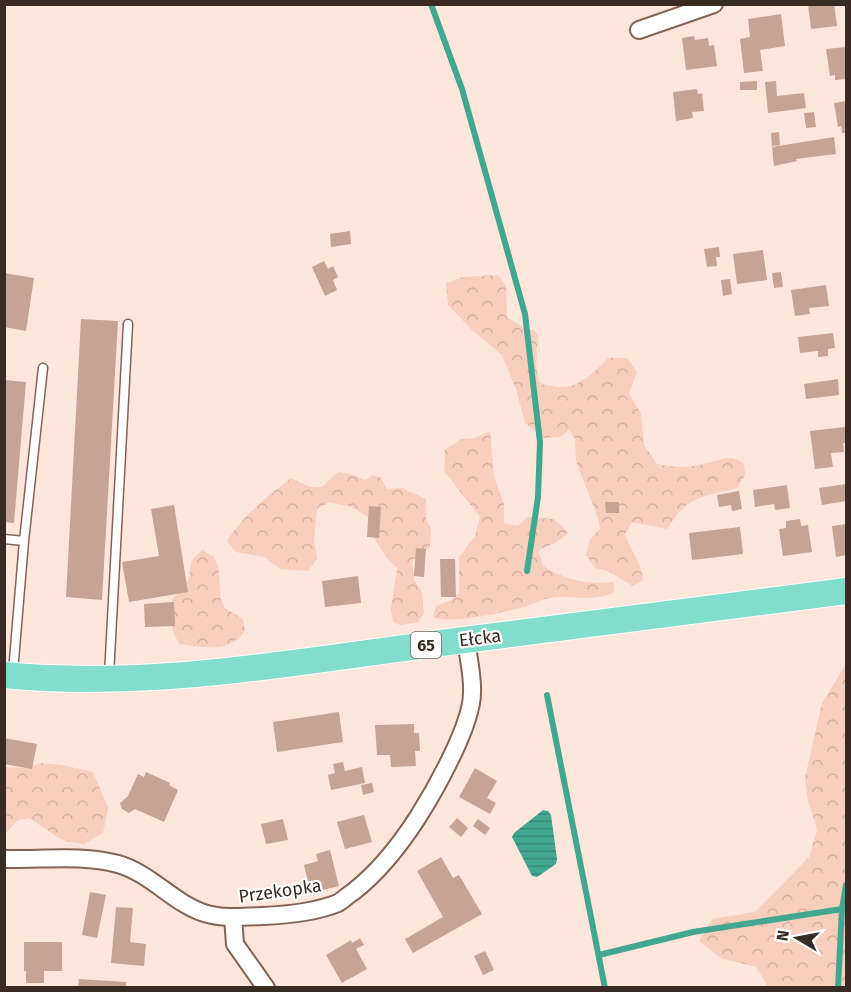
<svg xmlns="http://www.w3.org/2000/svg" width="851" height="992" font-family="'Fira Sans',sans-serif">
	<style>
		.forest { fill: url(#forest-crowns) }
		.water { fill: url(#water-rules) }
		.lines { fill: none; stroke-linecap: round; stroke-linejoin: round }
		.stream { stroke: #41a791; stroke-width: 6 }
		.building { fill: #c7a394 }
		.lane-casing { stroke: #856456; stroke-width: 11 }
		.street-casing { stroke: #856456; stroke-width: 20 }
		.primary-casing { stroke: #fff; stroke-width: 28 }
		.lane { stroke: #fff; stroke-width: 8 }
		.street { stroke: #fff; stroke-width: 16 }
		.primary { stroke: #82ddcd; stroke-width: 26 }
		.labels { text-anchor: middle; stroke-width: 4.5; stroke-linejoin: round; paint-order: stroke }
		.shield { fill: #fff; stroke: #746a66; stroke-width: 1.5 }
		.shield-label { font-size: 16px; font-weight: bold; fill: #392a24 }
		.street-label { font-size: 18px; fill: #392a24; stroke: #fff }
	</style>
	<defs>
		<pattern id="forest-crowns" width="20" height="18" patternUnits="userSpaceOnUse" patternTransform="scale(1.5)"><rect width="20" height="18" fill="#f8cebc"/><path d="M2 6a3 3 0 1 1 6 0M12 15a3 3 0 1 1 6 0" fill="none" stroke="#d5b1a1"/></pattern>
		<pattern id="water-rules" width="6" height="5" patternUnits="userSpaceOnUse" patternTransform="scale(1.5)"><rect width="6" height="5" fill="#41a791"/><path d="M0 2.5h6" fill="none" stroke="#378876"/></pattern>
	</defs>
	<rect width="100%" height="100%" fill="#fee6dd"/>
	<!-- forest -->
	<path class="forest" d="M498,275L506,286L507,317L522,327L534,330L538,335L536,365L539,383C572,394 586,381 608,358H627L637,372L629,393L641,414L644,445L657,464C671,467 685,468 699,465C715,462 731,452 744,464L745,475L737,488C703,496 686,497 667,529L632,522L625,534C630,549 642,564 643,580L633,586L608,571L595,568L586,555L590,539L600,529L599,521L576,461L575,439L569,430L560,437L544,438L525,423L516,389L502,355L472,330L448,305L446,283L463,277Z
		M490,431L494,477L504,504V523L518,526L528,517L554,519L568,532C558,545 551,543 538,551L543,566C567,580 585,585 613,582L614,592C591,604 569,593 546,599C538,601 531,605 524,607C506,612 447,625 433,617L436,606L451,600L459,593V557L475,536L480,517L444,471L445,449L462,439L475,438Z
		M338,472L354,475L365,480L373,475L381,478L387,489L402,488L426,499V520L431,528L430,547L419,554L412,561L414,580L422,592L424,613L418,622L400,625L393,622L391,609L397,568L386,557L373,536L368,517L352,507L329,502L317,509L314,539L317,559L308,571L280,569L264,557L236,552L227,541C243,515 267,497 291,478L310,487H322Z
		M202,550L213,556L218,565L221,601L225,608L243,619L245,631C229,654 203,647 179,644L172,629V599L182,591L189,579L191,561Z
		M846,664V987H768L756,967L721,958L699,941L712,919L755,912L809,857L817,830L808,800L805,778L822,703Z
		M42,763L62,765L93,772L108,808L103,833L84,844L64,841L29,818L18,820L5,834L4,767L22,768Z"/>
	<!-- water -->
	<path class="water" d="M543,810L548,811L551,815L557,859L556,864L537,877L532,876L512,837L514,833Z"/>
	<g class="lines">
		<!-- stream -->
		<path class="stream" d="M431,4L462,89L525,314L540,442L538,497L527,571
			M547,695L605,988
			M599,955L693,932L842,909
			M838,988L842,909L846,885"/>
	</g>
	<!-- building -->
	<path class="building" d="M808,4H834L837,26L811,29Z
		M781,14L785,46L760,50L763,71L744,73L740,39L750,37L748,19Z
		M694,36L695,40L708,38L709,46L714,45L717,66L686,70L682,38Z
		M846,47V79L835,80V75L830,76L826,49Z
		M757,81V90H740V82Z
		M776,81L777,96L804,93L806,108L768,113L765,82Z
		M697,89L698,94L702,93L704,111L692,112L693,118L676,121L673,92Z
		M846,101V133H842L841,126L838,127L834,103Z
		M814,112L816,127L806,128L804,113Z
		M779,132L780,145L772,146L771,133Z
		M834,137L836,154L796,159L797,161L774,166L772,147Z
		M350,231L351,244L331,247L330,234Z
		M719,247L720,257H716L717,266L707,267L704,249Z
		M763,250L767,280L737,284L733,254Z
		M324,261L328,269L333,266L338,277L333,280L337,290L325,296L312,267Z
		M781,272L783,287L774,288L772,273Z
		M4,273L34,278L26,331L4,327Z
		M730,279L732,294L723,296L721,280Z
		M826,285L829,306L809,308L810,314L795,316L791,290Z
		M81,319L118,321L102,600L66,597Z
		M833,333L835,348L828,349V356L818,357V351L800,353L798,337Z
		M838,379L839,395L806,399L804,384Z
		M4,380L26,382L14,523L4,522Z
		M845,427L846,443H843L844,452L831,453L833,467L815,469L810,431Z
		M846,484V501L822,505L819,488Z
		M787,485L790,508L775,510L774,504L755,507L753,490Z
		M739,491L742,509L732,511L731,505L719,507L717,495Z
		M605,502H619V513H606Z
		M174,505L188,592L129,602L122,562L159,556L151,509Z
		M369,506L381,507L379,538L367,537Z
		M800,519L801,526L808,525L812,552L783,556L779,529L786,528V521Z
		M846,524V555L836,557L832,526Z
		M740,527L743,554L692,560L689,533Z
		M416,548L426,549L424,577L414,576Z
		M440,559H455L456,597H441Z
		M358,576L361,603L325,607L322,581Z
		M174,602L175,626L145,627L144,604Z
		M339,712L343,742L277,752L273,722Z
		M414,724V733H419L420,751H415L416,766L391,767L390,755H377L375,725Z
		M4,738L37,744L32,769L4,764Z
		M343,762L345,771L362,767L365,783L331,790L328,775L335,773L333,764Z
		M475,768L497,781L487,798L496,803L490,814L459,797Z
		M146,772L170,783L169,785L178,790L164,822L135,809L129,813L122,809L120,803L128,796L138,774L144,777Z
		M372,783L374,792L363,795L361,785Z
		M364,815L372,842L345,849L337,822Z
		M457,818L468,828L461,837L449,827Z
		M283,819L288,840L266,844L261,824Z
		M478,819L490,828L485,835L473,826Z
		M330,850L339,886L311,893L304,865L318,861L316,854Z
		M441,857L453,878L459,875L482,914L413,953L405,939L443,917L417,871Z
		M90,892L106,895L97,938L82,935Z
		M116,907L133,908L130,942L146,944L144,966L111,963Z
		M360,938L364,945L356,949L367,969L342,983L326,955L351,940L352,943Z
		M24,942H62V971H44V983H26V971H24Z
		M485,951L494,970L483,975L474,956Z
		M79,979L126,982V988H78Z"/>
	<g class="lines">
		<!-- lane casing -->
		<g class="lane-casing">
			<path id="lane" d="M4,539L24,541
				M13,672L24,541L43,368
				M109,675L128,324"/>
		</g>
		<!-- street casing -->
		<g class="street-casing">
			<path id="street" d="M639,30L714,4
				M4,859C41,860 82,854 118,864C152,874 173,903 204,913C223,919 243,917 262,916C287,915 316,912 338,903C343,900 348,895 353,892C380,871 400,845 418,817C435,790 472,725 472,693C473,676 468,657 466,639
				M233,917L235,944L266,988"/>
		</g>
		<!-- primary casing -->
		<g class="primary-casing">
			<path id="primary" d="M4,675C147,689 292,663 433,644C571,625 709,609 846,591"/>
		</g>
		<!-- lane -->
		<use href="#lane" class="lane"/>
		<!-- street -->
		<use href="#street" class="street"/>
		<!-- primary -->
		<use href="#primary" class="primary"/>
	</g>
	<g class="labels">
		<!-- shield labels -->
		<rect class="shield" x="411" y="632" width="30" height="26" rx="4.5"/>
		<g class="shield-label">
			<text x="426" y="651">65</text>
		</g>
		<!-- street labels -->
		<g class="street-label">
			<text transform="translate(480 638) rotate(-7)" y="6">Ełcka</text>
			<text transform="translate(280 891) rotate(-8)" y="6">Przekopka</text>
		</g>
	</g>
	<!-- border -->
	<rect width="851" height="992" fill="none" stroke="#392a24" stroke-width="12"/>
	<!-- north arrow -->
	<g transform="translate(797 938) rotate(280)" stroke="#ffffff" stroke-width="4.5" paint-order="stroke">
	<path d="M0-4.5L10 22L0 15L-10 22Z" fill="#392a24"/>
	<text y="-9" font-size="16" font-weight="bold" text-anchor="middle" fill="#392a24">N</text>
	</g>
</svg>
